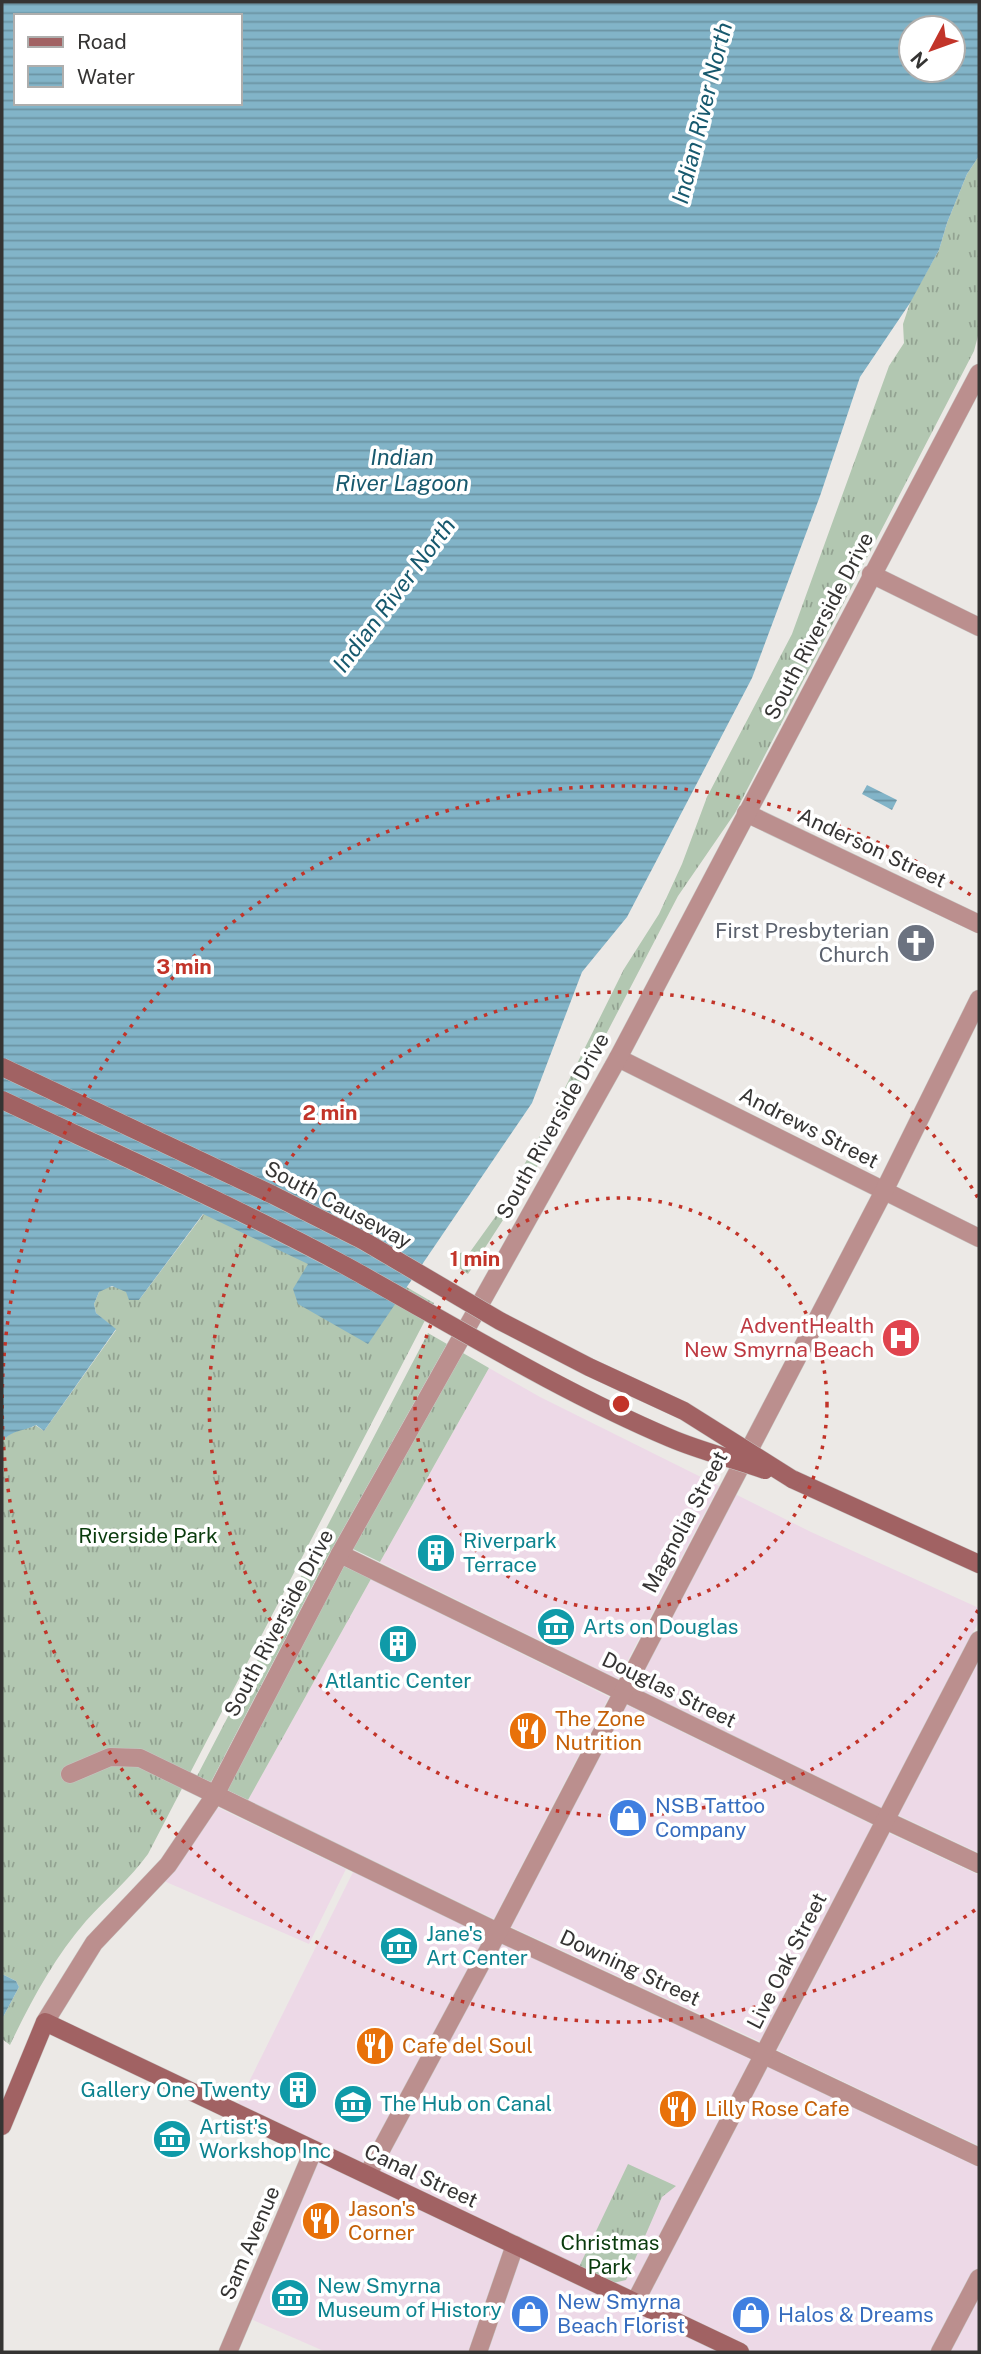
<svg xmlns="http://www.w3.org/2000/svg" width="981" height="2354" font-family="'Public Sans',sans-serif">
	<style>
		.commercial { fill: #edd9e7 }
		.grass { fill: url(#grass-tufts) }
		.water { fill: url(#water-rules); fill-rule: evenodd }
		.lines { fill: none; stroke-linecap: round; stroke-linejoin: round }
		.minor-casing { stroke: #c7c5c2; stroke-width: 19 }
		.tertiary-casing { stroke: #c7c5c2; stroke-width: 19 }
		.secondary-casing { stroke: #c7c5c2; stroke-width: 19 }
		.minor { stroke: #bb8f8e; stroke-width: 18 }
		.tertiary { stroke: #bb8f8e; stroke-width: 18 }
		.secondary { stroke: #a16263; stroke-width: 18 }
		.secondary-bridge-casing { stroke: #c7c5c2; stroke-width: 19; stroke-linecap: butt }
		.secondary-bridge { stroke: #a16263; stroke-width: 18 }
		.ring { fill: none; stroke: #c23429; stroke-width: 3.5; stroke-dasharray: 3.5 7 }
		.labels { text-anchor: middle; stroke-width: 7; stroke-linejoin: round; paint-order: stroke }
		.street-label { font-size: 21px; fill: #353433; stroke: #fff }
		.worship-label { font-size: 21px; fill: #5b616d; stroke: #fff; text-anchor: end }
		.health-label { font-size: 21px; fill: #be3a42; stroke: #fff; text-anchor: end }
		.park-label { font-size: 21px; fill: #0a3b0d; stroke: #fff }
		.culture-label { font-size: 21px; fill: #0d838f; stroke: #fff; text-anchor: start }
		.food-label { font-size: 21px; fill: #c56008; stroke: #fff; text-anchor: start }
		.shop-label { font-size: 21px; fill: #366cbe; stroke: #fff; text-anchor: start }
		.water-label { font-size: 23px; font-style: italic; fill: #17596e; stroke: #fff }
		.centre { fill: #c23429; stroke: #fff; stroke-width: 3.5 }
		.ring-label { font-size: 21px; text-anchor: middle; font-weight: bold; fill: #c23429; stroke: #fff; stroke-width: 7; stroke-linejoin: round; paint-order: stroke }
	</style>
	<defs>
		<pattern id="grass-tufts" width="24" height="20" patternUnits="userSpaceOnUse" patternTransform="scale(1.75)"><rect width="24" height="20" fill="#b2c7b1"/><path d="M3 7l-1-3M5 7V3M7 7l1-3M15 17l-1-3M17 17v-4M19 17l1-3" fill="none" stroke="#92a291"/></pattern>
		<pattern id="water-rules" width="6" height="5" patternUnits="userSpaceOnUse" patternTransform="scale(1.75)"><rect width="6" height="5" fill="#82b4c8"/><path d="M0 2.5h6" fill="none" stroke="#6b93a3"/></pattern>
	</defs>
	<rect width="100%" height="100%" fill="#ece9e6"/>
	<!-- commercial -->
	<path class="commercial" d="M489,1368L540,1397L719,1486L618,1679L380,1562Z
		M735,1494L811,1532L979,1608V1621L882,1808L634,1687Z
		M371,1579L609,1697L494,1919L248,1800Z
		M979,1660V1853L898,1815Z
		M625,1704L873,1825L761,2042L511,1927Z
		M217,1807L346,1869L309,1944L164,1881Z
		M889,1833L979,1875V2146L777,2050Z
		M357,1864L979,2157V2352H326L244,2316L313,2151L234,2112Z"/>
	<!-- grass -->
	<path class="grass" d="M979,156V332L974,351L735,813L678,896L536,1169L468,1274L450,1262L459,1253L470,1252L498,1213L554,1110L624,969L659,914L682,864L707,797L792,634L889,366L904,343L903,324L911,300L939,250L947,223L967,174Z
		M227,1183L434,1303L148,1854C130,1879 107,1898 86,1921C54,1958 31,2001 10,2045L2,2039V2019L19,1987L16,1981L2,1974V1441C12,1431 20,1428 33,1427L35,1425L44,1431L116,1330L96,1313L94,1304L99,1292C114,1280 125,1291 139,1300Z
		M428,1333L447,1344L327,1558L211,1782L197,1776Z
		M463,1353L489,1368L380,1562L353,1549Z
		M344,1566L371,1579L248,1800L227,1790Z
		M628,2164L676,2186L662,2197L626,2280L613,2283L578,2269Z"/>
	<!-- water -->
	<path class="water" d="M2,2H979V156L967,174L947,223L939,250L910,303L860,377L820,496L752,678L627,917L582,972L532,1103L368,1344L298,1304L293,1289L308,1264L203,1214L139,1300H129L126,1292L112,1286L99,1292L94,1304L96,1313L116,1329L44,1431L36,1425C22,1432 14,1429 2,1441ZM16,16H240V103H16ZM911,28H953V70H911Z
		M867,785L897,800L892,810L862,794Z
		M2,1974L16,1981L19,1987L2,2019Z"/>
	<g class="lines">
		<!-- minor casing -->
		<g class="minor-casing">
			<path id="minor" d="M871,574L979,627
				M746,813L979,924
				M618,1058L979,1238
				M340,1554L885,1820L979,1864
				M70,1774L110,1757L140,1758L498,1932L764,2055L979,2157
				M228,2352L313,2151
				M478,2352L515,2245
				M940,2352L979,2278"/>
		</g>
		<!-- tertiary casing -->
		<g class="tertiary-casing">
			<path id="tertiary" d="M45,2022L94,1943L168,1865L215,1795L340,1554L618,1058L979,373
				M368,2174L498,1932L884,1191L979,999
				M635,2302L979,1640"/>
		</g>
		<!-- secondary casing -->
		<g class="secondary-casing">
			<path id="secondary" d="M792,1479L979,1564
				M2,2126L45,2022L740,2352"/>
		</g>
		<!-- minor -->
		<use href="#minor" class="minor"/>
		<!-- tertiary -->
		<use href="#tertiary" class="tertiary"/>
		<!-- secondary -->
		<use href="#secondary" class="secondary"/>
		<!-- secondary-bridge casing -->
		<g class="secondary-bridge-casing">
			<path id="secondary-bridge" d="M2,1067L273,1195L364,1241L500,1321L589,1367L684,1411L792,1479
				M2,1100C117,1154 234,1206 346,1266C453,1325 557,1390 670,1438C700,1451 734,1459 765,1470"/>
		</g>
		<!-- secondary-bridge -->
		<use href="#secondary-bridge" class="secondary-bridge"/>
	</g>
	<!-- distance rings -->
	<g class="ring">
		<circle cx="621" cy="1404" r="206"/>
		<path d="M978 1610A412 412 0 1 1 978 1198"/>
		<path d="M975 1910A618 618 0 1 1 975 898"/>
	</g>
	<!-- icons -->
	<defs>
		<g id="church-disc" transform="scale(2.0125)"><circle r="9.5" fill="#6b7280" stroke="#fff"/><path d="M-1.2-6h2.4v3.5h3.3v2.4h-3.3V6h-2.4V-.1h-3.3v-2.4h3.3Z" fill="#fff"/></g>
		<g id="hospital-disc" transform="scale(2.0125)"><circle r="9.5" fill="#e0444e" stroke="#fff"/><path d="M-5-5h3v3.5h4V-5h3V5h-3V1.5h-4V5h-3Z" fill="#fff"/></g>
		<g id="building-disc" transform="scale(2.0125)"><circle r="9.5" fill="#0f9aa8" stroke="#fff"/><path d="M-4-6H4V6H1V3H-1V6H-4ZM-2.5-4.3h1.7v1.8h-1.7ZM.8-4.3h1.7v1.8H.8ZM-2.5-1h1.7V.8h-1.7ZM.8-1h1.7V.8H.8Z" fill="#fff"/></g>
		<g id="museum-disc" transform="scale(2.0125)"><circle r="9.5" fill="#0f9aa8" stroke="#fff"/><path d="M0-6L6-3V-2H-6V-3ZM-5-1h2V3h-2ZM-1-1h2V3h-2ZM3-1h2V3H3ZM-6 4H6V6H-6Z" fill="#fff"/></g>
		<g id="restaurant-disc" transform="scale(2.0125)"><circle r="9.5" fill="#e8710a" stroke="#fff"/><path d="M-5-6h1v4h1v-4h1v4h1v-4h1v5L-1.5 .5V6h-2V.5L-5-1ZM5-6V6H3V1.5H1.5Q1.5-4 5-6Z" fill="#fff"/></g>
		<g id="shop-disc" transform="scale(2.0125)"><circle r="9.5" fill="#3f7fe0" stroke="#fff"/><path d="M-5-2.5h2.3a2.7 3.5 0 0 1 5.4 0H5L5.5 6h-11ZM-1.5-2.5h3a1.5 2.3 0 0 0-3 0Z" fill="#fff"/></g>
	</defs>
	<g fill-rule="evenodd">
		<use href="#church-disc" x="916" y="943"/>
		<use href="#hospital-disc" x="901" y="1338"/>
		<use href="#building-disc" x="436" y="1553"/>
		<use href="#museum-disc" x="556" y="1627"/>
		<use href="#building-disc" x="398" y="1644"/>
		<use href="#restaurant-disc" x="528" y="1731"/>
		<use href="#shop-disc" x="628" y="1818"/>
		<use href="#museum-disc" x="399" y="1946"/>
		<use href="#restaurant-disc" x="375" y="2046"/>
		<use href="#building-disc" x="298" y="2090"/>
		<use href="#museum-disc" x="353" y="2104"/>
		<use href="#restaurant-disc" x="678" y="2109"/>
		<use href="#museum-disc" x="172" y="2139"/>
		<use href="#restaurant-disc" x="321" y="2221"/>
		<use href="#museum-disc" x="290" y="2298"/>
		<use href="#shop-disc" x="530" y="2314"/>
		<use href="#shop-disc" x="751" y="2315"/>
	</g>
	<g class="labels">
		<!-- street labels -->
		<g class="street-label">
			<text transform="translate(819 626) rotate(-62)" y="7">South Riverside Drive</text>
			<text transform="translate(872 848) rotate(25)" y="7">Anderson Street</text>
			<text transform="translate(553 1126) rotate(-61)" y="7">South Riverside Drive</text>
			<text transform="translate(809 1128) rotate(27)" y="7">Andrews Street</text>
			<text transform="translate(338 1205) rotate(28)" y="7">South Causeway</text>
			<text transform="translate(685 1522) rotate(-62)" y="7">Magnolia Street</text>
			<text transform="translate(279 1623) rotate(-62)" y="7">South Riverside Drive</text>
			<text transform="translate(669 1690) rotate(26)" y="7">Douglas Street</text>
			<text transform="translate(787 1961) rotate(-63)" y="7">Live Oak Street</text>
			<text transform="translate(630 1968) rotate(25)" y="7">Downing Street</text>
			<text transform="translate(421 2176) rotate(25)" y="7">Canal Street</text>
			<text transform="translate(250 2243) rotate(-67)" y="7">Sam Avenue</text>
		</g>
		<!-- worship labels -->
		<g class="worship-label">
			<text x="889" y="938">First Presbyterian<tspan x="889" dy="24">Church</tspan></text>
		</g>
		<!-- health labels -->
		<g class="health-label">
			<text x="874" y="1333">AdventHealth<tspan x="874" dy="24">New Smyrna Beach</tspan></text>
		</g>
		<!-- park labels -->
		<g class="park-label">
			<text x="148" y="1543">Riverside Park</text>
			<text x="610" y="2250">Christmas<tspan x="610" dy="24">Park</tspan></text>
		</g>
		<!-- culture labels -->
		<g class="culture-label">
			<text x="463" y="1548">Riverpark<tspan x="463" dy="24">Terrace</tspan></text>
			<text x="583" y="1634">Arts on Douglas</text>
			<text x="398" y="1688" text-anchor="middle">Atlantic Center</text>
			<text x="426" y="1941">Jane's<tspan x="426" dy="24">Art Center</tspan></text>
			<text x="271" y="2097" text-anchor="end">Gallery One Twenty</text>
			<text x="380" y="2111">The Hub on Canal</text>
			<text x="199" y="2134">Artist's<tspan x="199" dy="24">Workshop Inc</tspan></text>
			<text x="317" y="2293">New Smyrna<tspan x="317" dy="24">Museum of History</tspan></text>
		</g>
		<!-- food labels -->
		<g class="food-label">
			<text x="555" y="1726">The Zone<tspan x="555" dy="24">Nutrition</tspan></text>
			<text x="402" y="2053">Cafe del Soul</text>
			<text x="705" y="2116">Lilly Rose Cafe</text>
			<text x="348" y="2216">Jason's<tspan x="348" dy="24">Corner</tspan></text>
		</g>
		<!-- shop labels -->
		<g class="shop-label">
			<text x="655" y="1813">NSB Tattoo<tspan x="655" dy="24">Company</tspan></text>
			<text x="557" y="2309">New Smyrna<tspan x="557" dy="24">Beach Florist</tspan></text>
			<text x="778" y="2322">Halos &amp; Dreams</text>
		</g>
		<!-- water labels -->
		<g class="water-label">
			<text transform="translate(702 113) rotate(-76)" y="8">Indian River North</text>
			<text x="402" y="465">Indian<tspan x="402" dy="26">River Lagoon</tspan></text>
			<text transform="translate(394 595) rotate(-53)" y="8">Indian River North</text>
		</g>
	</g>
	<circle cx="621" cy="1404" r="10" class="centre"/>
	<g class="ring-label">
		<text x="184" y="974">3 min</text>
		<text x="330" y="1120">2 min</text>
		<text x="475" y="1266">1 min</text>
	</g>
	<!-- border -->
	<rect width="981" height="2354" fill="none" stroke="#353433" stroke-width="7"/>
	<!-- legend -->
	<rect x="14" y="14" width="228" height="91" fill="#ffffff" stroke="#aeaead" stroke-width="2"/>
	<rect x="28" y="37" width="35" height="10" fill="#a16263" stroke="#aeaead" stroke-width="2"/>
	<text x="77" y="49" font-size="21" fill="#353433">Road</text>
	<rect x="28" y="66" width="35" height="21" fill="url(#water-rules)" stroke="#aeaead" stroke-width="2"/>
	<text x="77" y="84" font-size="21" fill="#353433">Water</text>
	<!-- north arrow -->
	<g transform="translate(932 49) rotate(229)"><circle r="33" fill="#ffffff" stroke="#aeaead" stroke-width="2"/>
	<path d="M0-5L12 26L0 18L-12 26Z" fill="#c23429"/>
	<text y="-10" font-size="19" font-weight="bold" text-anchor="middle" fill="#353433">N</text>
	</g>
</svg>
